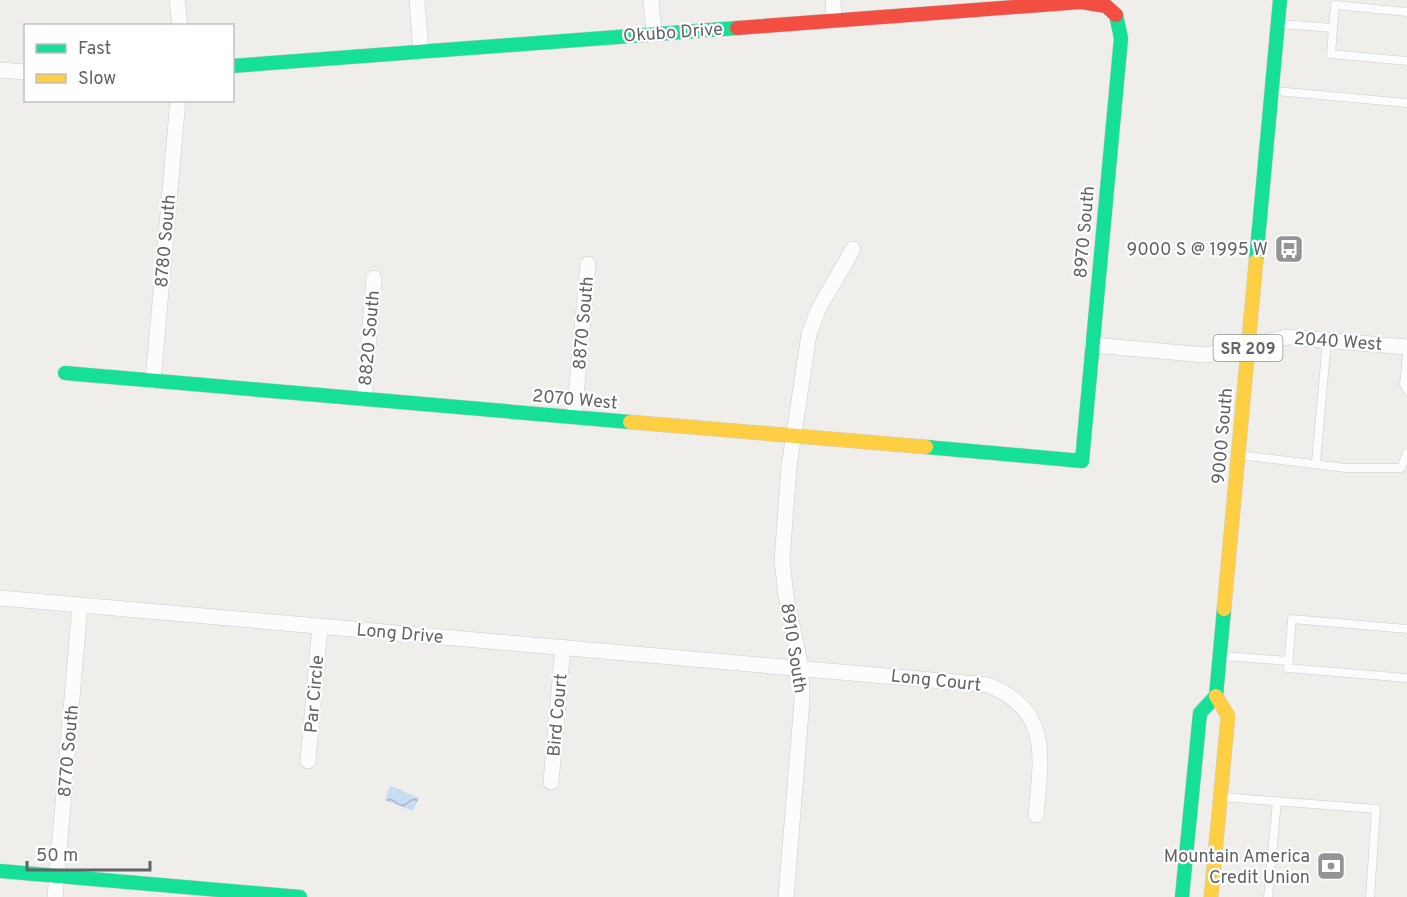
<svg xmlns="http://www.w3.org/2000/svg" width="1407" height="897" font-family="Overpass,sans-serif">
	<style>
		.water { fill: url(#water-waves) }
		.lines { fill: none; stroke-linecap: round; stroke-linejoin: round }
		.lane-casing { stroke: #cccccb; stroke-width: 9 }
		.street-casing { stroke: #cccccb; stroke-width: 16 }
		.fast-casing { stroke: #cccccb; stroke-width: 15 }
		.slow-casing { stroke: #cccccb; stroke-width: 15 }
		.jam-casing { stroke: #cccccb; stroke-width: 15 }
		.lane { stroke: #fdfcfc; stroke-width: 8 }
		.street { stroke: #fdfcfc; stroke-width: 15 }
		.fast { stroke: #16e098; stroke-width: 14 }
		.slow { stroke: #ffcf43; stroke-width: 14 }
		.jam { stroke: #f24e42; stroke-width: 14 }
		.labels { text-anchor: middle; stroke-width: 4.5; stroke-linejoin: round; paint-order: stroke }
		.shield { fill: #fff; stroke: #909295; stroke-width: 1.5 }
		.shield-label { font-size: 16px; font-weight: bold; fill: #606367 }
		.street-label { font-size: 18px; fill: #606367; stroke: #fff }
		.poi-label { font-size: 18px; fill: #606367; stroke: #fff; text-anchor: end }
	</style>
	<defs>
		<pattern id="water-waves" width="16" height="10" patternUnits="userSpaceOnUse" patternTransform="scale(1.5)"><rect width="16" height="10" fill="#c6ddf2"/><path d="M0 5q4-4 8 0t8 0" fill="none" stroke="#a4b7c8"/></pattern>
	</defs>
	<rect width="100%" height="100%" fill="#efeeea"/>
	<!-- water -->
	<path class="water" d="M390,786L419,798L413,811L385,800Z"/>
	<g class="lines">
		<!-- lane casing -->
		<g class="lane-casing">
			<path id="lane" d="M1282,24L1333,28L1331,54L1407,61
				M1333,28L1335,5L1407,12
				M1276,91L1407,103
				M1407,355L1404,384L1407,390
				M1240,455L1346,468H1401L1407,453
				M1316,462L1327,341
				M1407,629L1292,619L1288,668L1407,678
				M1224,656L1289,661
				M1222,797L1376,809L1370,897
				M1268,897L1277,801"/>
		</g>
		<!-- street casing -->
		<g class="street-casing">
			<path id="street" d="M177,0L180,26
				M417,0L421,52
				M651,0L654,33
				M833,0L834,20
				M0,70L26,72
				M1092,345L1206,355L1288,337L1407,347
				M153,381L178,100
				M364,399L374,278
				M574,417L588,264
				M0,598L988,685C1052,710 1041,758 1036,815
				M308,761L320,626
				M551,782L563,647
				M55,897L80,605
				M786,897L802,700L801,668L786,596L782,560L789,467L809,334L818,310L853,249"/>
		</g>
		<!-- fast casing -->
		<g class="fast-casing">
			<path id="fast" d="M232,66L737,28
				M1256,261L1280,0
				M65,373L630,422
				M926,447L1082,461L1121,38L1116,15
				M0,871L300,897
				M1182,897L1200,713L1216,696L1224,609"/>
		</g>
		<!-- slow casing -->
		<g class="slow-casing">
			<path id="slow" d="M630,422L926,447
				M1224,609L1256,261
				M1211,897L1228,716L1216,696"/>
		</g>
		<!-- jam casing -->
		<g class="jam-casing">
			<path id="jam" d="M737,28L1081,2L1106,6L1116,15"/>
		</g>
		<!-- lane -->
		<use href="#lane" class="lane"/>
		<!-- street -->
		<use href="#street" class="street"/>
		<!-- fast -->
		<use href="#fast" class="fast"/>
		<!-- slow -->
		<use href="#slow" class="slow"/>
		<!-- jam -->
		<use href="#jam" class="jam"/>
	</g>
	<!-- icons -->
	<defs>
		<g id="bus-square" transform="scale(1.5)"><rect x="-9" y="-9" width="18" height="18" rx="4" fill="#929495" stroke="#fff"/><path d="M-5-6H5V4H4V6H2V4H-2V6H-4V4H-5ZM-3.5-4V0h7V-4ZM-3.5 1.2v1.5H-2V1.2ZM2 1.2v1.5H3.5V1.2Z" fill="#fff"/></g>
		<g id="bank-square" transform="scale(1.5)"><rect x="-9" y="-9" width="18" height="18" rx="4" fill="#929495" stroke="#fff"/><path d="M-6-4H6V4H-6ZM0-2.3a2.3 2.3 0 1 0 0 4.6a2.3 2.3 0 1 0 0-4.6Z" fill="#fff"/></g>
	</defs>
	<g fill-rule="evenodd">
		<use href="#bus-square" x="1289" y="249"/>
		<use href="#bank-square" x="1331" y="866"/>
	</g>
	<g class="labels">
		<!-- shield labels -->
		<rect class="shield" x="1213.5" y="335" width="69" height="26" rx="4.5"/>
		<g class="shield-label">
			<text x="1248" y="354">SR 209</text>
		</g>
		<!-- street labels -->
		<g class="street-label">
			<text transform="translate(673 32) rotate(-4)" y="6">Okubo Drive</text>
			<text transform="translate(1084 232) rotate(-85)" y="6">8970 South</text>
			<text transform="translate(165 241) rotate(-85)" y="6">8780 South</text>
			<text transform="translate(583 323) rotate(-85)" y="6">8870 South</text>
			<text transform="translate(369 338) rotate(-85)" y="6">8820 South</text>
			<text transform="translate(1338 341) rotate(4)" y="6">2040 West</text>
			<text transform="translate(575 399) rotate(5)" y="6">2070 West</text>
			<text transform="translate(1222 436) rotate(-85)" y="6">9000 South</text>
			<text transform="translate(400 633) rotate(5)" y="6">Long Drive</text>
			<text transform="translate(794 648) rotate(81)" y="6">8910 South</text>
			<text transform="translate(936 680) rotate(6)" y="6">Long Court</text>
			<text transform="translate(314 694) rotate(-85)" y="6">Par Circle</text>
			<text transform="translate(557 715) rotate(-85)" y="6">Bird Court</text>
			<text transform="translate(68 751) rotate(-85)" y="6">8770 South</text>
		</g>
		<!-- poi labels -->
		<g class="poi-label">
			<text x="1268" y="255">9000 S @ 1995 W</text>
			<text x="1310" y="862">Mountain America<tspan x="1310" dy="21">Credit Union</tspan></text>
		</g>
	</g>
	<!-- legend -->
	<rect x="24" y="24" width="210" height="78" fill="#ffffff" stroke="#bfc1c2" stroke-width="1.5"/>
	<rect x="36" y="44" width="30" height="9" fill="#16e098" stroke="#bfc1c2" stroke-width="1.5"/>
	<text x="78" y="54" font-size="18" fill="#606367">Fast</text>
	<rect x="36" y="74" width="30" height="9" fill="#ffcf43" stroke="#bfc1c2" stroke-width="1.5"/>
	<text x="78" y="84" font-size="18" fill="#606367">Slow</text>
	<!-- scale -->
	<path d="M27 861v9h123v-9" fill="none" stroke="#606367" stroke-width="3"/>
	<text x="36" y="861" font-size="18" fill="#606367" stroke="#ffffff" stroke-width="4.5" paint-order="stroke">50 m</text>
</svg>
